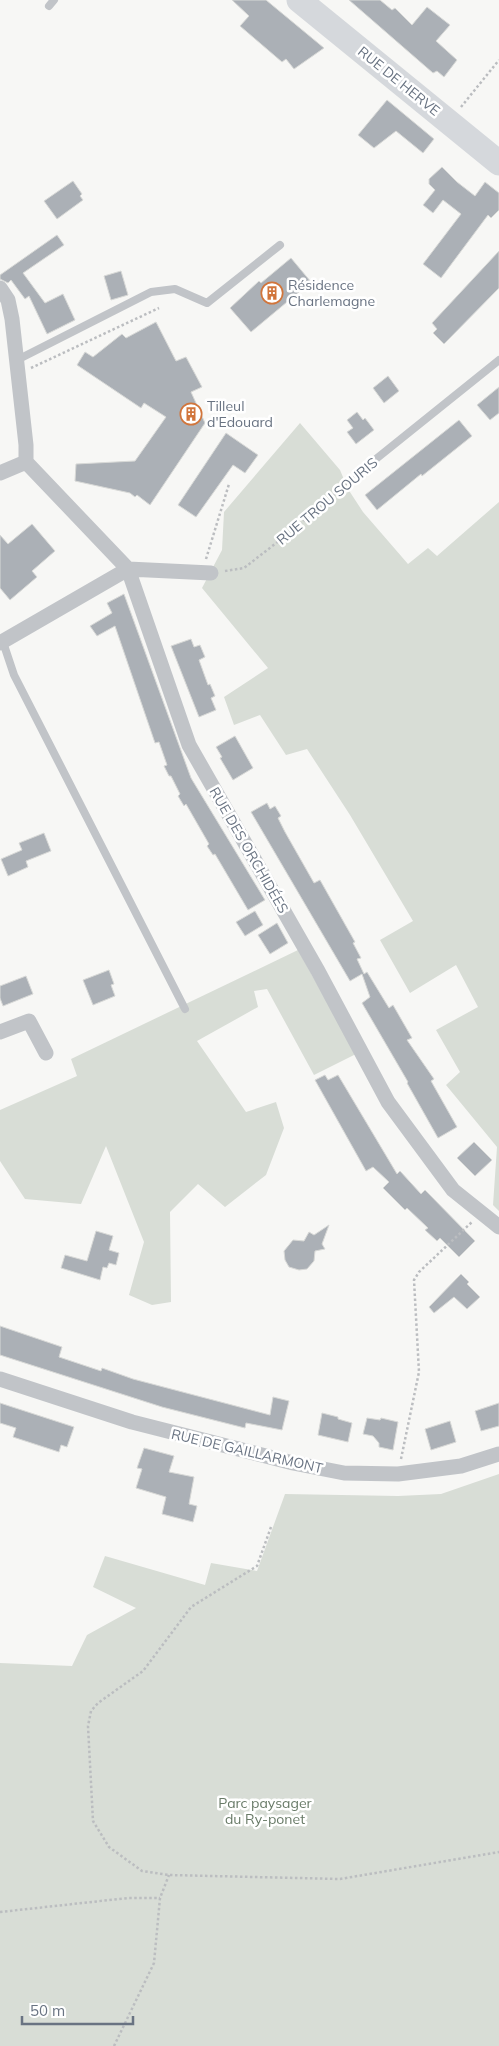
<svg xmlns="http://www.w3.org/2000/svg" width="499" height="2046" font-family="Mulish,sans-serif">
	<style>
		.green { fill: #d8ddd6 }
		.building { fill: #abb0b6; stroke: #d8d9d7 }
		.lines { fill: none; stroke-linecap: round; stroke-linejoin: round }
		.path { stroke: #bbbdc0; stroke-width: 2.5; stroke-dasharray: 2.5 2.5; stroke-linecap: butt }
		.lane { stroke: #c1c4c8; stroke-width: 8 }
		.street { stroke: #c1c4c8; stroke-width: 15 }
		.primary { stroke: #d5d8dc; stroke-width: 25 }
		.labels { text-anchor: middle; stroke-width: 5; stroke-linejoin: round; paint-order: stroke }
		.street-label { font-size: 14px; fill: #697382; stroke: #fff }
		.poi-label { font-size: 14px; fill: #697382; stroke: #fff; text-anchor: start }
		.park-label { font-size: 14px; fill: #687a67; stroke: #fff }
	</style>
	<rect width="100%" height="100%" fill="#f7f7f5"/>
	<!-- green -->
	<path class="green" d="M300,423L340,470L348,489L363,512L408,564L428,548L437,556L499,502V1211L493,1205L497,1147L446,1085L460,1072L436,1030L478,1007L456,965L410,993L380,940L413,921L350,815L307,749L286,755L260,715L234,725L224,697L268,668L202,588L222,550L224,512Z
		M298,950L356,1054L314,1075L267,989L254,991L258,1007L197,1041L246,1112L276,1102L284,1128L266,1175L225,1207L198,1184L170,1212L171,1302L152,1305L129,1295L144,1242L106,1146L81,1204L25,1199L0,1161V1110L77,1076L71,1059Z
		M499,1474V2046H0V1663L72,1666L87,1635L136,1608L93,1587L105,1556L205,1585L211,1563L257,1571L285,1494L398,1496L441,1494Z"/>
	<!-- building -->
	<path class="building" d="M232,0H266L324,48L294,69L286,59L282,62L240,26L249,16Z
		M349,0H380L392,10L395,8L412,25L427,7L450,25L436,41L457,60L444,77L437,71L433,73Z
		M387,100L434,139L423,153L396,131L374,148L358,135Z
		M442,167L457,182L475,196L485,182L499,193V210L491,218L488,215L441,278L423,264L461,214L443,200L433,213L423,205L435,190L429,184V179Z
		M73,181L82,194L80,196L83,200L57,219L44,201Z
		M57,235L64,245L23,273L45,303L63,294L75,320L47,334L29,296L25,299L11,280L8,283L0,279V275Z
		M499,251V288L444,344L433,333L437,329L432,323Z
		M291,258L311,282L251,332L230,308L259,281L261,283Z
		M121,271L128,295L111,300L104,276Z
		M156,322L176,361L186,357L202,387L191,392L205,423L150,505L137,495L135,497L130,493L75,481L76,464L135,461L166,417L144,403L141,408L77,365L85,352L93,357L122,334L126,338Z
		M388,376L399,391L384,403L373,388Z
		M499,387V413L490,420L477,405Z
		M357,412L363,420L365,418L374,430L356,444L347,432L353,428L347,420Z
		M459,420L472,436L422,476L421,474L377,510L365,495Z
		M226,433L258,455L245,473L233,465L196,517L178,505Z
		M32,524L55,551L32,571L37,577L10,600L0,588V535L8,544Z
		M124,594L191,778L265,900L248,910L215,854L213,855L207,846L209,844L186,804L184,806L178,796L180,794L171,776H169L164,766L167,765L159,742L155,743L115,626L97,636L90,626L112,613L107,603Z
		M191,639L194,647L200,645L205,657L199,660L208,685L210,684L215,696L211,698L216,710L199,717L171,646Z
		M235,736L253,768L233,780L220,758L222,757L216,747Z
		M267,803L270,809L275,806L281,816L278,818L285,832L314,883L320,880L355,942L353,943L361,958L357,959L364,974L367,972L389,1008L393,1005L412,1038L407,1040L434,1079L431,1081L457,1127L438,1138L407,1083L408,1082L362,1003L370,997L362,974L350,981L251,812Z
		M44,833L51,851L26,861L28,867L8,876L1,859L22,850L19,843Z
		M255,911L263,925L245,936L236,922Z
		M277,923L288,943L270,954L258,935Z
		M109,970L114,984L111,985L115,996L93,1005L83,980Z
		M26,976L33,994L3,1006L0,998V986Z
		M325,1075L328,1080L338,1075L397,1174L400,1171L421,1194L425,1190L475,1241L459,1257L440,1238L437,1241L425,1230L428,1228L407,1208L405,1210L383,1188L389,1182L373,1167L366,1171L315,1080Z
		M474,1142L492,1160L475,1176L457,1158Z
		M329,1225L322,1244L325,1249L315,1251L314,1261L307,1269L299,1270L289,1267L285,1260L284,1251L293,1240L304,1241L309,1232L314,1235Z
		M96,1231L113,1236L109,1250L119,1253L116,1265L109,1263L107,1268L103,1267L100,1280L61,1268L65,1255L87,1261Z
		M461,1274L469,1282L467,1284L480,1297L467,1309L454,1297L434,1313L429,1307Z
		M0,1326L62,1347L59,1357L101,1371L102,1368L133,1379L270,1415L273,1397L289,1401L282,1430L246,1423L245,1428L162,1407L0,1355Z
		M0,1403L74,1427L67,1447L61,1445L59,1452L13,1437L16,1428L0,1423Z
		M499,1403V1426L481,1431L475,1411Z
		M322,1413L338,1417V1419L352,1423L348,1442L318,1435Z
		M367,1418L380,1420L381,1418L398,1422L393,1450L379,1447V1443L373,1436L363,1434Z
		M450,1421L456,1442L431,1450L425,1429Z
		M144,1448L174,1456L169,1472L194,1477L189,1504L197,1506L193,1522L162,1514L166,1497L136,1488L142,1469L137,1468Z"/>
	<g class="lines">
		<!-- path -->
		<path class="path" d="M461,107L499,60
			M31,368L159,308
			M206,559L229,484
			M225,571L244,568L293,530L354,477
			M401,1459L419,1372L414,1280L419,1272L472,1222
			M271,1527L257,1566L191,1607L143,1671L98,1703L91,1711L88,1726L93,1821L109,1847L142,1871L169,1875L340,1879L499,1852
			M0,1912L128,1898H160
			M114,2046L154,1963L160,1898L169,1875"/>
		<!-- lane -->
		<path class="lane" d="M49,6L54,0
			M17,360L151,292L175,289L207,303L280,245
			M361,471L499,360
			M3,642L14,675L185,1009"/>
		<!-- street -->
		<path class="street" d="M0,288L8,300L12,319L26,445V462
			M26,462L128,569L189,745L318,971L388,1102L453,1190L499,1227
			M0,473L26,462
			M0,643L128,569L211,573
			M0,1032L29,1021L46,1053
			M0,1379L132,1422L293,1463L344,1473L398,1474L461,1466L499,1454"/>
		<!-- primary -->
		<path class="primary" d="M299,0L499,163"/>
	</g>
	<!-- icons -->
	<defs>
		<g id="building-ring" transform="scale(1.125)"><circle r="9.5" fill="#fff" stroke="#d1753b" stroke-width="1.5"/><path d="M-4-6H4V6H1V3H-1V6H-4ZM-2.5-4.3h1.7v1.8h-1.7ZM.8-4.3h1.7v1.8H.8ZM-2.5-1h1.7V.8h-1.7ZM.8-1h1.7V.8H.8Z" fill="#d1753b"/></g>
	</defs>
	<g fill-rule="evenodd">
		<use href="#building-ring" x="272" y="293"/>
		<use href="#building-ring" x="191" y="414"/>
	</g>
	<g class="labels">
		<!-- street labels -->
		<g class="street-label">
			<text transform="translate(399 81) rotate(39)" y="5">RUE DE HERVE</text>
			<text transform="translate(327 501) rotate(-40)" y="5">RUE TROU SOURIS</text>
			<text transform="translate(249 850) rotate(60)" y="5">RUE DES ORCHIDÉES</text>
			<text transform="translate(247 1451) rotate(13)" y="5">RUE DE GAILLARMONT</text>
		</g>
		<!-- poi labels -->
		<g class="poi-label">
			<text x="288" y="290">Résidence<tspan x="288" dy="16">Charlemagne</tspan></text>
			<text x="207" y="411">Tilleul<tspan x="207" dy="16">d'Edouard</tspan></text>
		</g>
		<!-- park labels -->
		<g class="park-label">
			<text x="265" y="1808">Parc paysager<tspan x="265" dy="16">du Ry-ponet</tspan></text>
		</g>
	</g>
	<!-- scale -->
	<path d="M22 2016v8h111v-8" fill="none" stroke="#697382" stroke-width="2.5"/>
	<text x="30" y="2016" font-size="15" fill="#697382" stroke="#ffffff" stroke-width="4" paint-order="stroke">50 m</text>
</svg>
